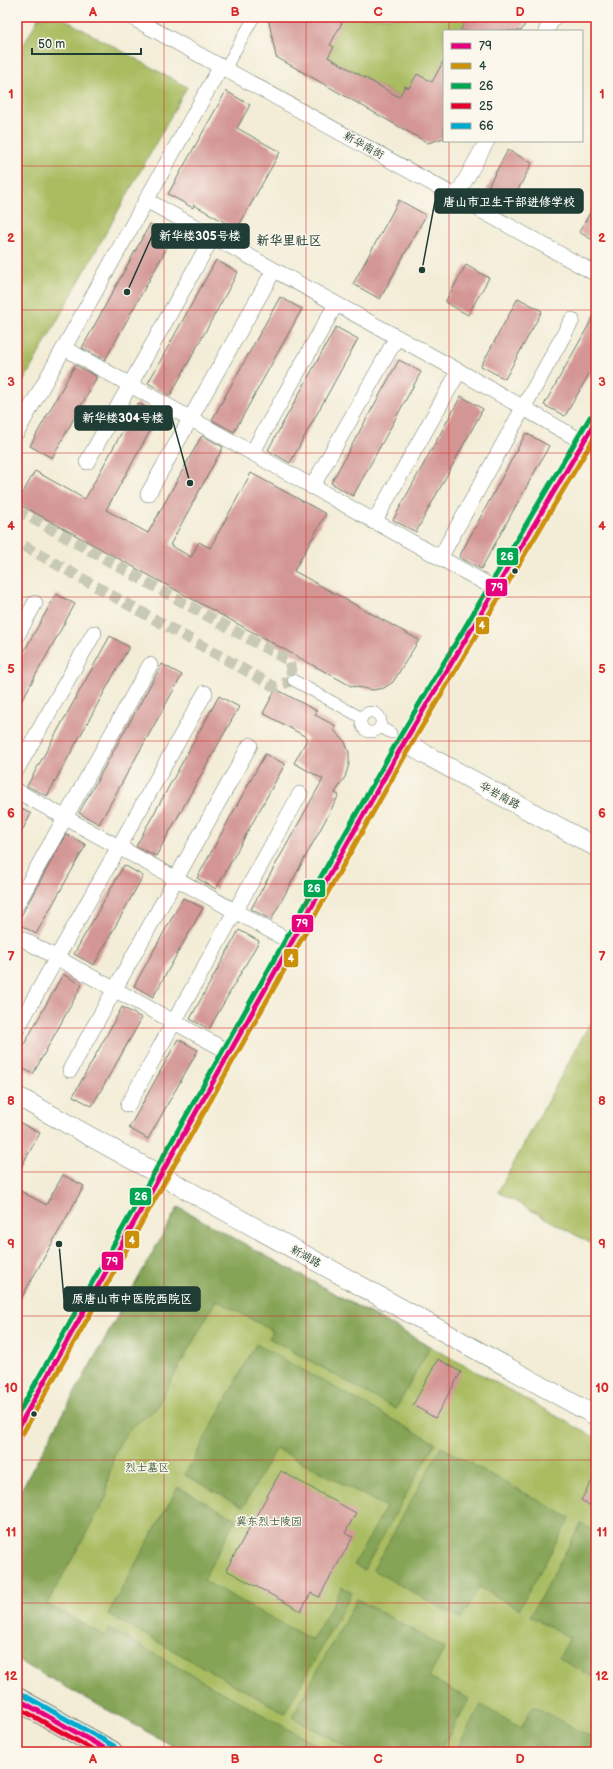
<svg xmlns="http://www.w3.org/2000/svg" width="613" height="1769" font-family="'Balsamiq Sans','LXGW WenKai TC',sans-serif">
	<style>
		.green { fill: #a9bc60; stroke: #647c4a }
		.forest { fill: #86a456; stroke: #527045 }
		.building { fill: #d39694 }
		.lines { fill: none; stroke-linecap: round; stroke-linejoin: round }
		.pedestrian-tunnel { stroke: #c9cab6; stroke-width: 11; stroke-dasharray: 11 5.5; stroke-linecap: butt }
		.pedestrian-casing { stroke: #697b6d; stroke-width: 12 }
		.minor-casing { stroke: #697b6d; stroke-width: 16 }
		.tertiary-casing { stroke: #697b6d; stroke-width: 20 }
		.secondary-casing { stroke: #697b6d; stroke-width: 24 }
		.pedestrian { stroke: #fff; stroke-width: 11 }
		.minor { stroke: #fff; stroke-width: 15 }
		.tertiary { stroke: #fff; stroke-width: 19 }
		.secondary { stroke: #fff; stroke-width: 22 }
		.bus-1-casing { stroke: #fbf7ec; stroke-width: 8 }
		.bus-2-casing { stroke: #fbf7ec; stroke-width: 8 }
		.bus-3-casing { stroke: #fbf7ec; stroke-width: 8 }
		.bus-4-casing { stroke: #fbf7ec; stroke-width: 8 }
		.bus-5-casing { stroke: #fbf7ec; stroke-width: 8 }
		.bus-1 { stroke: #e5007d; stroke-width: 5 }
		.bus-2 { stroke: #cc910a; stroke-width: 5 }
		.bus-3 { stroke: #00a651; stroke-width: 5 }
		.bus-4 { stroke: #e4002b; stroke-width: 5 }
		.bus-5 { stroke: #00a9ce; stroke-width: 5 }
		.grid { fill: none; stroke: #d62828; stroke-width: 1; stroke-opacity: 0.55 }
		.bus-dot { fill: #1f3d34; stroke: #fbf7ec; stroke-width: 1.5 }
		.labels { text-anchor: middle; stroke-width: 3; stroke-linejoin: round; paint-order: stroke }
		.street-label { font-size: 11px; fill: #1f3d34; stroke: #fbf7ec }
		.park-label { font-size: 11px; fill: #425d3f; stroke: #fbf7ec }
		.quarter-label { font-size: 13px; font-weight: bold; fill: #1f3d34; stroke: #fbf7ec }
		.leader { fill: none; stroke: #1f3d34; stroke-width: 1.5 }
		.callout-dot { fill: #1f3d34; stroke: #fbf7ec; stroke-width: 1.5 }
		.callout { fill: #1f3d34; stroke: #1f3d34; stroke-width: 1.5 }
		.callout-label { font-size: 12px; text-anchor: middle; font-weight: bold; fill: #fff }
		.line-badge { stroke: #fbf7ec; stroke-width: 1.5 }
		.badge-label { font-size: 11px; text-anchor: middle; font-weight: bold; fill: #fff }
		.neatline { fill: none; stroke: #d62828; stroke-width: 1.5 }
		.grid-label { font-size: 13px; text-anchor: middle; font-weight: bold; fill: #d62828 }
	</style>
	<rect width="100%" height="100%" fill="#fbf7ec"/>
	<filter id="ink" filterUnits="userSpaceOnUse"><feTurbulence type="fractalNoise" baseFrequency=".025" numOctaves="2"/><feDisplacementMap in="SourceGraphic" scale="8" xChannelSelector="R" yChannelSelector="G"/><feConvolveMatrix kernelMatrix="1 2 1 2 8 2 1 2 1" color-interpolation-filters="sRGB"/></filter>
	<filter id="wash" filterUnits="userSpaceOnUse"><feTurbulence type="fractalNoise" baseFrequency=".012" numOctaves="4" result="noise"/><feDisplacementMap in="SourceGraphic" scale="16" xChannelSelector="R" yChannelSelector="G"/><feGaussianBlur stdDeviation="0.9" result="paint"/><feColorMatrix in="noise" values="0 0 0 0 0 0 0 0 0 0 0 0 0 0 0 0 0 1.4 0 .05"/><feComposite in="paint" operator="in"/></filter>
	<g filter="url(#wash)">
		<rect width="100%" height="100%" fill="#f3edd7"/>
		<!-- green -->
		<path class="green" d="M39,17H60L187,87L17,393V57Z
			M310,17H491L483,31H444V101L435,117L297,40Z
			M590,1023L596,1026V1243L592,1244L498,1192Z
			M178,1207L596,1438V1752H184L17,1660V1497Z"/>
		<!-- forest -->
		<path class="forest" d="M178,1207L430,1347L396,1409L269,1338L273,1331L216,1300L155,1410L134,1425L123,1438L115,1452L107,1483V1496L47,1604L105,1636L110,1629L329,1752H184L17,1660V1497Z
			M256,1344L435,1443L364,1570L354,1565L386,1507L276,1448L243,1507L185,1475Z
			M441,1447L570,1518L519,1609L479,1587L461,1619L373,1570Z
			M178,1487L236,1519L203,1580L312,1640L342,1587L352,1592L285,1713L108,1614Z
			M581,1524L596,1532V1679L559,1658L570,1638L530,1616Z
			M357,1599L445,1648L429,1677L469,1699L440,1752H356L292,1717Z
			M481,1705L521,1728L533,1706L596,1740V1752H455Z"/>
		<g id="blocks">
			<!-- building -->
			<path class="building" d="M271,17H345L330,45L334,47L328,57L399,97L405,86L409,88L417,74L432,82L444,60V138L428,143L276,57L269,22Z
				M468,17H529L521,31H460Z
				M226,91L250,105L237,128L280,152L237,229L194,205L193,208L168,194Z
				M508,150L532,163L511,203L486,190Z
				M399,200L426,215L380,299L353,284Z
				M596,202V242L579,232Z
				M150,224L173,237L105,360L82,348Z
				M216,260L238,272L170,396L148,383Z
				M466,265L489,278L468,315L445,302Z
				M280,297L302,309L234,432L212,420Z
				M518,298L542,311L505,379L481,366Z
				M596,312V362L565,416L544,405Z
				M336,327L358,339L290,463L268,450Z
				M399,360L421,372L353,496L331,483Z
				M75,365L96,376V379L52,458L30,446Z
				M461,396L483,409L416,532L393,520Z
				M138,403L159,415L106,510L148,533L201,437L203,436L223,447L170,545L191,557L199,542L210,548L251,473L326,514L294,571L419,640L393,682L384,688L373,690L351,686L17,503L35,471L85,499Z
				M526,433L549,446L481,569L459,557Z
				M56,594L75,604L17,709V664Z
				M110,636L129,647L47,796L27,786Z
				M162,664L182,675L99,824L79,813Z
				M276,689L317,711L315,715L336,726L334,730L345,742L349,752V764L345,777L335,793L339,795L271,920L251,909L323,779L294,763L308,738L263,713Z
				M219,696L239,707L156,856L136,846Z
				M265,754L285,764L216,889L197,878Z
				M17,806L31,814L17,840Z
				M66,834L86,845L36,934L17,923Z
				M124,865L143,876L94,965L74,954Z
				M183,898L203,908L153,997L134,986Z
				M239,930L259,941L209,1029L190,1019Z
				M63,974L82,985L33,1074L17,1065V1057Z
				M122,1007L142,1018L92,1106L73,1096Z
				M178,1039L198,1050L148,1139L129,1128Z
				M17,1121L40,1133L17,1174Z
				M63,1175L84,1186L17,1306V1189L46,1205Z
				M438,1359L461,1372L435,1418L413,1405Z
				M281,1471L356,1513L345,1533L353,1537L319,1597L311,1593L301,1611L226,1570Z
				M596,1474V1509L581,1500Z"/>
		</g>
	</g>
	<g filter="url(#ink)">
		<use href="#blocks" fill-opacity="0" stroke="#697b6d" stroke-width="1"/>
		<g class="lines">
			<!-- pedestrian-tunnel -->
			<path class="pedestrian-tunnel" d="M17,510L289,661L293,680L275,687L17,542"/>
			<!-- pedestrian casing -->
			<g class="pedestrian-casing">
				<path id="pedestrian" d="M225,69L254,17
					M293,680L362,718
					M361 722a10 10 0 1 1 20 0a10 10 0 1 1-20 0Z
					M380,727L391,733"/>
			</g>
			<!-- minor casing -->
			<g class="minor-casing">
				<path id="minor" d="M131,17L596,274
					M546,31L554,17
					M456,197L487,141
					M146,200L459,371L583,442
					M64,348L496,589
					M17,432L221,66
					M252,453L336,304
					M87,462L213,236
					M312,487L397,337
					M148,494L274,270
					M374,522L459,371
					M440,558L572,320
					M17,636L35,603
					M17,769L94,633
					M17,791L291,942
					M17,904L150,665
					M17,936L229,1052
					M17,1029L205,693
					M70,1070L250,745
					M128,1105L300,794"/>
			</g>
			<!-- tertiary casing -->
			<g class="tertiary-casing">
				<path id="tertiary" d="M405,741L426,755L596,847
					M17,1096L596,1416
					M17,1430L405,741L596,421"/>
			</g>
			<!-- secondary casing -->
			<g class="secondary-casing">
				<path id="secondary" d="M17,1699L111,1752"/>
			</g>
			<!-- pedestrian -->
			<use href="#pedestrian" class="pedestrian"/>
			<!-- minor -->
			<use href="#minor" class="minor"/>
			<!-- tertiary -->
			<use href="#tertiary" class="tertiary"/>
			<!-- secondary -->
			<use href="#secondary" class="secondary"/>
			<!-- bus-1 casing -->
			<g class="bus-1-casing">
				<path id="bus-1" d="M17,1430L405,741L596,421
					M17,1699L111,1752"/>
			</g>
			<!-- bus-2 casing -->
			<g class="bus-2-casing">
				<path id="bus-2" d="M23,1433L411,745L596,435"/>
			</g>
			<!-- bus-3 casing -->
			<g class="bus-3-casing">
				<path id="bus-3" d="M17,1416L399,738L590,417"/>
			</g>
			<!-- bus-4 casing -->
			<g class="bus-4-casing">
				<path id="bus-4" d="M17,1707L97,1752"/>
			</g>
			<!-- bus-5 casing -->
			<g class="bus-5-casing">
				<path id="bus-5" d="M20,1693L114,1746"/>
			</g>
			<!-- bus-1 -->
			<use href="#bus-1" class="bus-1"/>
			<!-- bus-2 -->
			<use href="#bus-2" class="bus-2"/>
			<!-- bus-3 -->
			<use href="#bus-3" class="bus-3"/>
			<!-- bus-4 -->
			<use href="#bus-4" class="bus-4"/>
			<!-- bus-5 -->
			<use href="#bus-5" class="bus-5"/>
		</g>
	</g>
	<!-- grid -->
	<path class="grid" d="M164,17V1752M306,17V1752M449,17V31M449,141V1752M17,166H596M17,310H596M17,453H596M17,597H596M17,741H596M17,884H596M17,1028H596M17,1172H596M17,1316H596M17,1460H596M17,1603H596"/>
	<!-- markers -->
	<g class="bus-dot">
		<circle cx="515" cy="571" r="3.5"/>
		<circle cx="34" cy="1414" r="3.5"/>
	</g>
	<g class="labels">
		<!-- street labels -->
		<g class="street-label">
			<text transform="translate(364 145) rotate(29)" y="4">新华南街</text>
			<text transform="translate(500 795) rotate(29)" y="4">华岩南路</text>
			<text transform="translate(306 1256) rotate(29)" y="4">新湖路</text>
		</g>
		<!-- park labels -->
		<g class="park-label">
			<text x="147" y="1471">烈士墓区</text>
			<text x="269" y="1525">冀东烈士陵园</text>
		</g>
		<!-- quarter labels -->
		<g class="quarter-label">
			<text x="289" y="245">新华里社区</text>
		</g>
	</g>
	<!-- callouts -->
	<path class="leader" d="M422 270L435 201M127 292L152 236M190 483L172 418M59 1244L64 1299"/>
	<g class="callout-dot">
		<circle cx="422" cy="270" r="4"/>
		<circle cx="127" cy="292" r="4"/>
		<circle cx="190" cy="483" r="4"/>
		<circle cx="59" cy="1244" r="4"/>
	</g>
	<g class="callout">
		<rect x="435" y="189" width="148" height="24" rx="4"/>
		<rect x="152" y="224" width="97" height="24" rx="4"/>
		<rect x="75" y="406" width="97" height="24" rx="4"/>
		<rect x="64" y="1287" width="136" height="24" rx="4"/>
	</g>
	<g class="callout-label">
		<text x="509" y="206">唐山市卫生干部进修学校</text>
		<text x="200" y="240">新华楼305号楼</text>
		<text x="123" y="422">新华楼304号楼</text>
		<text x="132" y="1303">原唐山市中医院西院区</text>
	</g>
	<g class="line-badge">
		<rect x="496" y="547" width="23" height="19" rx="4" fill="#00a651"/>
		<rect x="485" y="578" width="23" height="19" rx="4" fill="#e5007d"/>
		<rect x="475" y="616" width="15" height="19" rx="4" fill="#cc910a"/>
		<rect x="303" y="879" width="23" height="19" rx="4" fill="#00a651"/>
		<rect x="291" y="914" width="23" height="19" rx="4" fill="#e5007d"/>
		<rect x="283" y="948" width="16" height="20" rx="4" fill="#cc910a"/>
		<rect x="129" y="1187" width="23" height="19" rx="4" fill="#00a651"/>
		<rect x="124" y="1230" width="16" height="19" rx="4" fill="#cc910a"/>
		<rect x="101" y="1251" width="23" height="20" rx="4" fill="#e5007d"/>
	</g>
	<g class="badge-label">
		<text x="507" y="560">26</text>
		<text x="497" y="591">79</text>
		<text x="482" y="629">4</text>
		<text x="314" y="892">26</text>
		<text x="302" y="927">79</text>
		<text x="291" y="962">4</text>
		<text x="141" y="1200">26</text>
		<text x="132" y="1244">4</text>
		<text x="112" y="1265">79</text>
	</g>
	<!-- margin -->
	<rect width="613" height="1769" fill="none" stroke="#fbf7ec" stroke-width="44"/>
	<!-- legend -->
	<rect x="443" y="30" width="140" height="112" fill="#fbf7ec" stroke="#a3ada2"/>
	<rect x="451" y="43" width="20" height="6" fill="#e5007d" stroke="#a3ada2"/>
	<text x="479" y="50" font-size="12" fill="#1f3d34">79</text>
	<rect x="451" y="63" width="20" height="6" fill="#cc910a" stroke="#a3ada2"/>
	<text x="479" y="70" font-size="12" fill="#1f3d34">4</text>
	<rect x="451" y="83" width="20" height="6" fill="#00a651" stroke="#a3ada2"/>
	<text x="479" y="90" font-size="12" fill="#1f3d34">26</text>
	<rect x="451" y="103" width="20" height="6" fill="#e4002b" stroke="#a3ada2"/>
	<text x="479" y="110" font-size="12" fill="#1f3d34">25</text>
	<rect x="451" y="123" width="20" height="6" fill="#00a9ce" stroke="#a3ada2"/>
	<text x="479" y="130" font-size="12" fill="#1f3d34">66</text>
	<!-- scale -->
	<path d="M32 48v6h109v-6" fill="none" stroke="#1f3d34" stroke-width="2"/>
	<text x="38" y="48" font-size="12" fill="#1f3d34" stroke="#fbf7ec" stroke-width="3" paint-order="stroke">50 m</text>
	<rect x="22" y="22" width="569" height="1725" class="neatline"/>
	<g class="grid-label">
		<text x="93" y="16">A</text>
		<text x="235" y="16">B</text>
		<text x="378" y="16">C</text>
		<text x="520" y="16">D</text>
		<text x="11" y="98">1</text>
		<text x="602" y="98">1</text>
		<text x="11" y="242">2</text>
		<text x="602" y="242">2</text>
		<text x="11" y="386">3</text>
		<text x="602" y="386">3</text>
		<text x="11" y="530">4</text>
		<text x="602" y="530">4</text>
		<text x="11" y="673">5</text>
		<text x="602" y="673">5</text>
		<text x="11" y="817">6</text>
		<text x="602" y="817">6</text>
		<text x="11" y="961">7</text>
		<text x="602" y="961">7</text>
		<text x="11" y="1105">8</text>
		<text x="602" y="1105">8</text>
		<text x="11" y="1248">9</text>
		<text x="602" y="1248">9</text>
		<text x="11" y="1392">10</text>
		<text x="602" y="1392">10</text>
		<text x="11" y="1536">11</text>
		<text x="602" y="1536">11</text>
		<text x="11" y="1680">12</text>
		<text x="602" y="1680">12</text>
		<text x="93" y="1763">A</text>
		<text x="235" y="1763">B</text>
		<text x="378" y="1763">C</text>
		<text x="520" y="1763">D</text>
	</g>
</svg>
